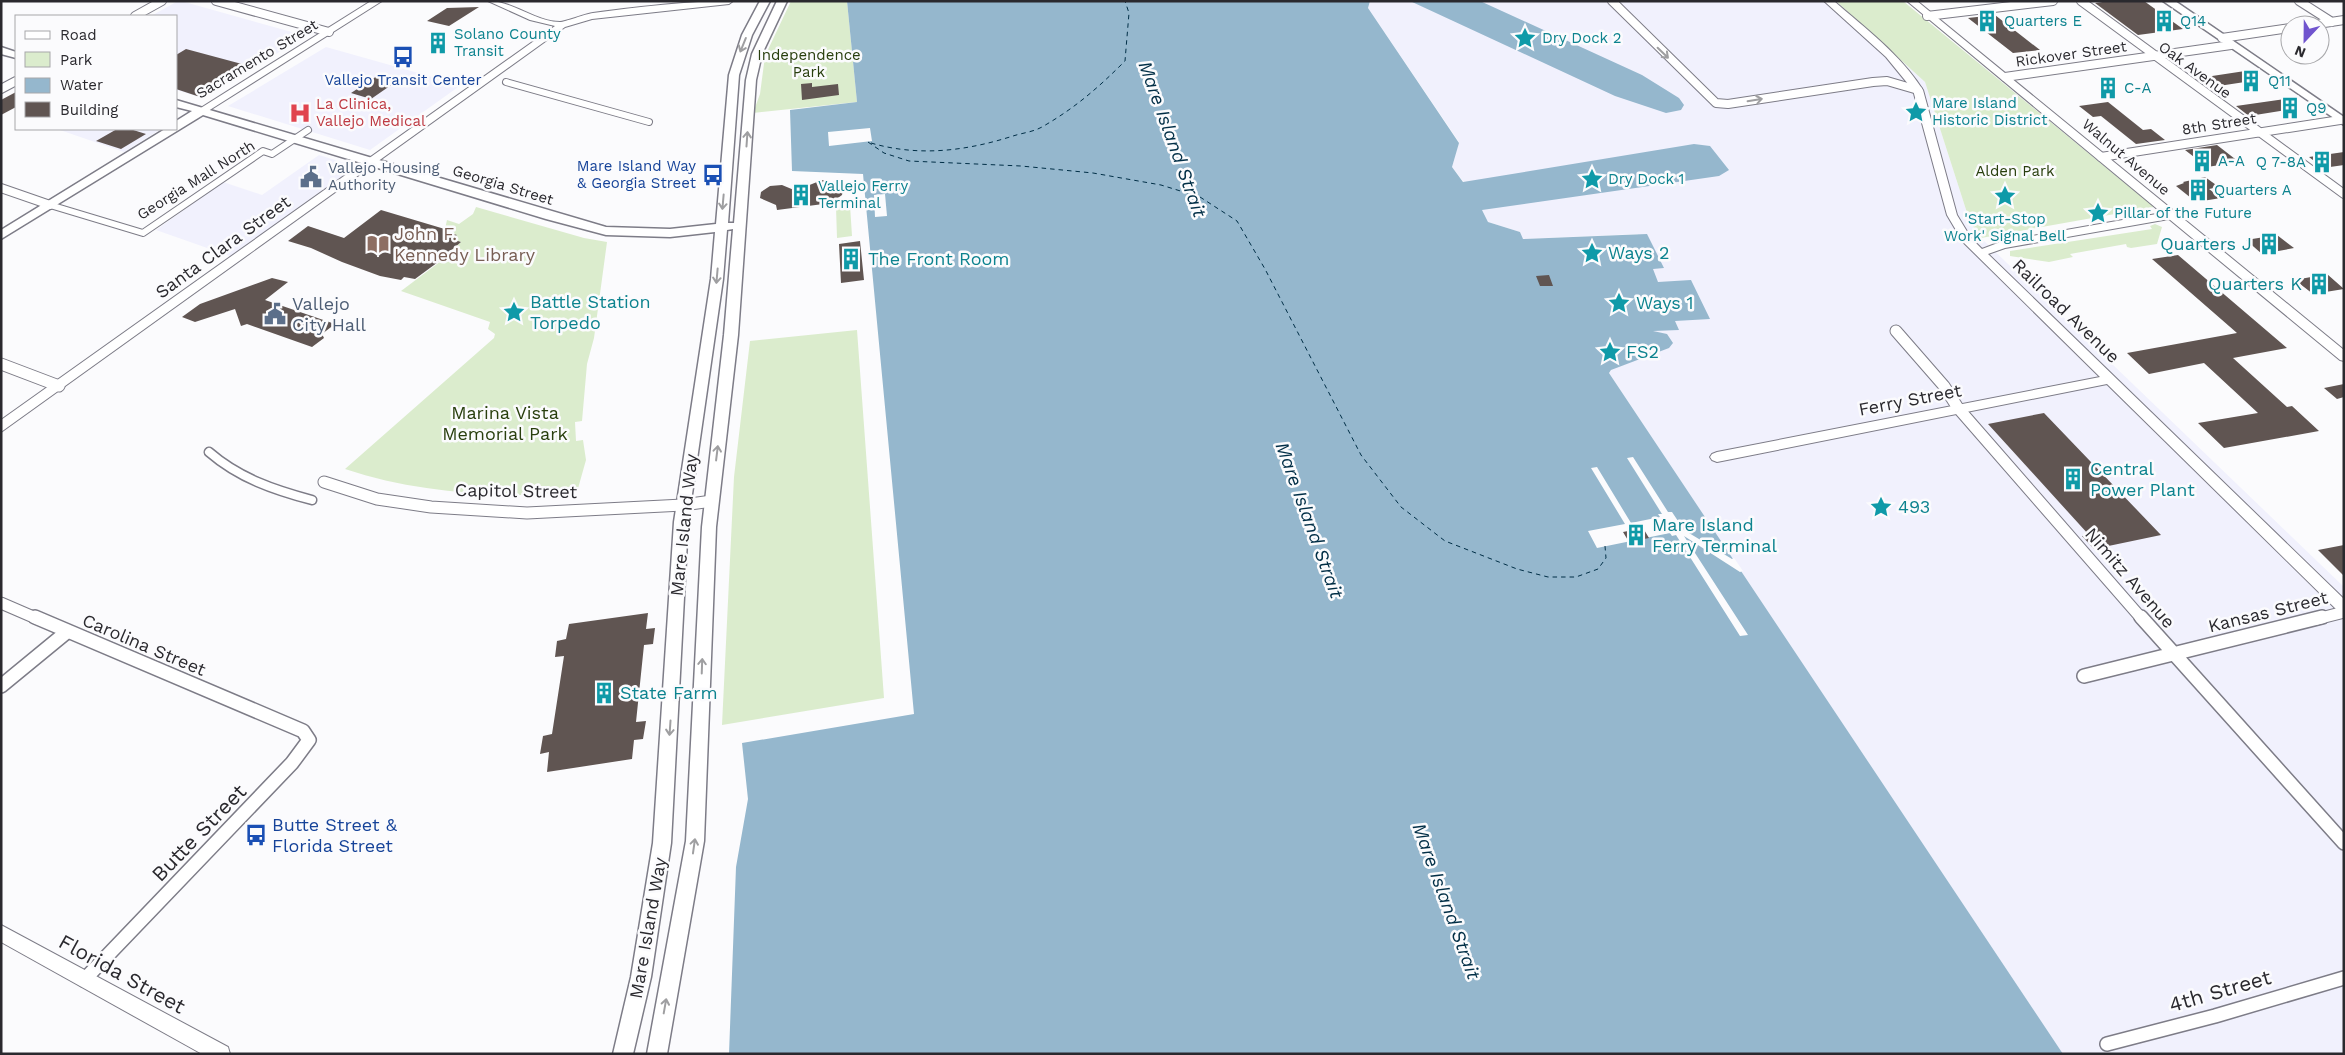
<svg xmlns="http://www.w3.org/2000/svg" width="2345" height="1055" font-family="'Work Sans',sans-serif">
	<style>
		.built { fill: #f1f1fd }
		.green { fill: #dbeccd }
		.water { fill: #95b7cd }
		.pier { fill: #fbfbfd }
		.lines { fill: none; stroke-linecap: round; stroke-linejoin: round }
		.ferry { stroke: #002e46; stroke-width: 1; stroke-dasharray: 4.5 4; stroke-linecap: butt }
		.building { fill: #605552 }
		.pedestrian-far1-casing { stroke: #7d7c87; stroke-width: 8 }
		.pedestrian-casing { stroke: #7d7c87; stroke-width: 11 }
		.minor-far2-casing { stroke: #7d7c87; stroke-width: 10 }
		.minor-far1-casing { stroke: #7d7c87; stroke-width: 13 }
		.minor-casing { stroke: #7d7c87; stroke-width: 16 }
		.tertiary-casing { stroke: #7d7c87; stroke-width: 2 }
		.secondary-casing { stroke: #7d7c87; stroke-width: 3 }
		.pedestrian-far1 { stroke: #fff; stroke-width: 6 }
		.pedestrian { stroke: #fff; stroke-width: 8 }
		.minor-far2 { stroke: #fff; stroke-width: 8 }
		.minor-far1 { stroke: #fff; stroke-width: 11 }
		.minor { stroke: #fff; stroke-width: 13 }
		.tertiary { fill: #fff; fill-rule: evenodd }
		.secondary { fill: #fff; fill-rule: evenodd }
		.oneway { stroke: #9f9fa1 }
		.labels { text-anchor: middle; stroke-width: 5; stroke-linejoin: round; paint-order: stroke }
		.far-culture-label { font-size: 15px; fill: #0d838f; stroke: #fbfbfd; text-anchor: start }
		.far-street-label { font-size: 15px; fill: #2a292e; stroke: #fbfbfd }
		.far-park-label { font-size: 15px; fill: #293f0e; stroke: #fbfbfd }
		.far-transit-label { font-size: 15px; fill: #164399; stroke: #fbfbfd }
		.far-health-label { font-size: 15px; fill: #be3a42; stroke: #fbfbfd; text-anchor: start }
		.far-service-label { font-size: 15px; fill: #4e5e75; stroke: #fbfbfd; text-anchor: start }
		.education-label { font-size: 18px; fill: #785e54; stroke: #fbfbfd; text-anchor: start }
		.culture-label { font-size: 18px; fill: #0d838f; stroke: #fbfbfd; text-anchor: start }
		.street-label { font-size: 18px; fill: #2a292e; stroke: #fbfbfd }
		.service-label { font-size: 18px; fill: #4e5e75; stroke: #fbfbfd; text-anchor: start }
		.park-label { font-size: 18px; fill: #293f0e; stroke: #fbfbfd }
		.transit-label { font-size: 18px; fill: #164399; stroke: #fbfbfd; text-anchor: start }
		.water-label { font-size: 19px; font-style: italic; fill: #002e46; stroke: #fbfbfd }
		.near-street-label { font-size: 21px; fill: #2a292e; stroke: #fbfbfd }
	</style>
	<rect width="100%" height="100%" fill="#fbfbfd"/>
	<!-- built -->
	<path class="built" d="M178,1H181L306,36L203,98L176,90V16H151Z
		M1370,1H1835L1925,82L1970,222L1981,238L2344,587V1054H2063L1609,373L1645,331L1638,234L1522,239L1520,232L1488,222L1481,210L1485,209L1452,167L1459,142L1368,8Z
		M326,47L461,85L370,150L228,106Z
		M57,129H161L124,152Z
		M319,155L351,165L348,168L352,169L230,256L156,230L223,182L262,195Z"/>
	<!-- green -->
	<path class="green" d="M791,1H847L857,102L753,113L760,94L765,56Z
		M1836,1H1903L2154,207L1981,238L1970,222L1925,82Z
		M850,205L852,236L837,238L836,207Z
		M476,207L584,238L607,242L594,338L587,364L582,421L575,422L576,441L583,440L586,460L577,492C558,492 539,495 520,495C460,494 402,488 345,469L494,338L495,334L488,329L490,322L401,291L449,255L447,254L461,242L452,239L456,235L446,232L448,230L445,229L447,220L459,224L473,214Z
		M2155,224L2162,227L2157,244L2131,248L2127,247L2126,244L2070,254L2073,257L2049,262L2010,256V251L2152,229L2150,226Z
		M857,330L884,698L722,725L734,477L750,341Z"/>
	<!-- water -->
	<path class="water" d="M847,1H1370L1368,8L1459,143L1452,167L1463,182L1694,144L1710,146L1729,170L1719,176L1482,210L1488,222L1520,232L1523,239L1647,234L1664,268L1653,269L1658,282L1691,280L1710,319L1675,321L1679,330L1653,331L1667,334L1673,343L1669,348L1611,370L1609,373L2063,1054H729L736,867L748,799L742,743L914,714L863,174L792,171L790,110L857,102Z
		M1410,1H1480L1642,75L1679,98L1684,105L1681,110L1666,113L1615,96Z"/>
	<!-- pier -->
	<path class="pier" d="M870,128L872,141L829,146L828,132Z
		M885,194L887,216L875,217L874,195Z
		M1633,457L1668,512H1672L1684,530L1732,559L1734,558L1743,571L1740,572L1684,536L1748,635L1740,636L1676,535L1672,536L1670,533L1597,548L1588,531L1625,524L1591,468L1597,467L1631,523L1660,517L1658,514H1662L1627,458Z"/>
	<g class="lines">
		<!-- ferry -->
		<path class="ferry" d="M868,142L884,153L909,161L1021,166L1093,173L1161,185L1200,197L1237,221L1265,269L1361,455L1401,507L1445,541L1517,569L1548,577H1576L1598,569L1606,558L1605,546
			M871,143C919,157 966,151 1013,136C1022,133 1033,132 1042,127C1075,108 1098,88 1125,61L1129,13L1125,1"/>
	</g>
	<!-- building -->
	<path class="building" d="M2110,1H2144L2183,29L2138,35L2095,3Z
		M479,7L449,26L427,21L447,8Z
		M1995,15L2027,40L2040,50L2013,53L1968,18Z
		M186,49L253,67L203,98L176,89V55Z
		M2245,71L2258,80L2212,87L2199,78Z
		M377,76L397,81L371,99L351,93Z
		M812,83V87L838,84L839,95L802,100L801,84Z
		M16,92V107L1,115V100Z
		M2285,99L2298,108L2249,116L2236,106Z
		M2108,102L2143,130L2151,129L2165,140L2136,144L2101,116L2093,117L2079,106Z
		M117,129H130L146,134L121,149L96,141Z
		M2217,145L2239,162L2207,167L2185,150Z
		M2344,152V165L2323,168L2309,157Z
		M2205,177L2219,187L2209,189L2221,198L2196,202L2176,186L2184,183L2183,182Z
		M822,180L836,182L843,190L842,195L831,203L777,210L776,205L760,198L761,192L770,186L782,185L794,190H803L807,186Z
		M381,210L448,230L446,232L457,235L452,239L461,242L447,254H449L415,279L404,277L401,280L380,276L342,262L311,248L288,241L308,226L344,238Z
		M2277,235L2294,248L2262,254L2246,240Z
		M860,241L864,280L841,283L839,244Z
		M2178,255L2287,348L2233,358L2287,407L2292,406L2319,431L2224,448L2198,423L2258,413L2204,363L2149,374L2127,353L2237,333L2152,259Z
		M2327,274L2344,289L2313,294L2295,280Z
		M1549,275L1553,286H1540L1536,276Z
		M272,278L288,282L265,300L335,324L322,334L324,338L312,347L247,324L241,326L235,309L195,322L182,317L200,304Z
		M2344,384V397L2337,399L2324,388Z
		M2044,413L2161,535L2094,549L2082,536L2089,535L1988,424Z
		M1643,528L1649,538L1629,542L1623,532Z
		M2344,545V576L2318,550Z
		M648,613L646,629L655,628L653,644L644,645L636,722L646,721L643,739L634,740L632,759L547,772L549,752L540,754L543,736L552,734L564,656L555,657L557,641L566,639L569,624Z"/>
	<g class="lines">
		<!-- pedestrian-far1 casing -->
		<g class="pedestrian-far1-casing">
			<path id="pedestrian-far1" d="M506,82L649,122
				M50,205L143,233L263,151L272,154L308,130"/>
		</g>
		<!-- pedestrian casing -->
		<g class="pedestrian-casing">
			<path id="pedestrian" d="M209,452C239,478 274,490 312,500"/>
		</g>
		<!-- minor-far2 casing -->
		<g class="minor-far2-casing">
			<path id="minor-far2" d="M216,1L329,32
				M1612,1L1716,103L1728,104L1873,82L1887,81L1918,90
				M2081,1L2344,194
				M2299,1L2332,22
				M135,16L162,1
				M1927,16L2053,1
				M2311,25L2344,20
				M2222,38L2290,28
				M2005,77L2231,45
				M1,89L16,81
				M2101,157L2340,120
				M1,188L50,205"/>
		</g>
		<!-- minor-far1 casing -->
		<g class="minor-far1-casing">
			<path id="minor-far1" d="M1896,331L1944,386L1958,408L2142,619
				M1,364L59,386
				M324,482L377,499L431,507L527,513L683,505L712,501
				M1,603L38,619
				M2317,619L2344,612"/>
		</g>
		<!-- minor casing -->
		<g class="minor-casing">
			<path id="minor" d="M35,617L303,731L309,740L292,763L84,980
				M2141,617L2344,843
				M2084,676L2322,617
				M1,686L68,631
				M2107,1044L2215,1016L2344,978"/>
		</g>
		<!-- tertiary casing -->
		<g class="tertiary-casing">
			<path id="tertiary" d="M371,1H382L205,113L201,114L196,111Z
				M488,1C513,1 535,22 560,22C565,22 585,14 593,13C639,7 687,1 733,1L729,4L592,19L565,27L1,432V420L555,26L530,20Z
				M1824,1H1834C1866,29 1900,54 1923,90L1957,215L1971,238L1982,249L2003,241L2162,213L1907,1H1917L2344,350V361L2340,360L2169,219L2005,248L1988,254L2344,599V614L2339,612L2107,384L1717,462L1712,460L1710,457L1712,454L1717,452L2100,377L1963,242L1947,215L1913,90L1886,57Z
				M1,925L228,1047L230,1054H202L1,942Z"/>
		</g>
		<!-- secondary casing -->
		<g class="secondary-casing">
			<path id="secondary" d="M760,1H770L752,35L739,75L728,223H734L746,80L752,54L777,1H787L762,54L756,80L738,335L716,527L704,841L667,1054H647L686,841L702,527L724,335L733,229L727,230L723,279L688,522L671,843L651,977L633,1054H613L631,977L653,843L674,522L711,279L715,232L670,237L606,235L546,219L203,115L1,239V230L165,129H176V121L192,111L176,107V100L606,227L670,229L716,224L729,75L742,35Z
				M2163,1H2175L2344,117V125Z
				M1,47L16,52V58L1,54Z"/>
		</g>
		<!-- pedestrian-far1 -->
		<use href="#pedestrian-far1" class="pedestrian-far1"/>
		<!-- pedestrian -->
		<use href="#pedestrian" class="pedestrian"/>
		<!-- minor-far2 -->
		<use href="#minor-far2" class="minor-far2"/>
		<!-- minor-far1 -->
		<use href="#minor-far1" class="minor-far1"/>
		<!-- minor -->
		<use href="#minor" class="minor"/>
		<!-- tertiary -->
		<use href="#tertiary" class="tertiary"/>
		<!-- secondary -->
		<use href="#secondary" class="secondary"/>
	</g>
	<!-- one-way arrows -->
	<defs><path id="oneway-shaft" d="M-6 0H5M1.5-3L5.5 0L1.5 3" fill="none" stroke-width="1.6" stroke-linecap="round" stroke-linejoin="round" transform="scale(1.25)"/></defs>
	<g class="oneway">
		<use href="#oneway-shaft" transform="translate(743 45) rotate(112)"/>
		<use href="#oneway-shaft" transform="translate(1663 53) rotate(44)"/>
		<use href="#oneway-shaft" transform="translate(1755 100) rotate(-9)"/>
		<use href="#oneway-shaft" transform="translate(747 139) rotate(-86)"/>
		<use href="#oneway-shaft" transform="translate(723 202) rotate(95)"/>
		<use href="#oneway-shaft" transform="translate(717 276) rotate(95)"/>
		<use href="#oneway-shaft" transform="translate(717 453) rotate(-83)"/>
		<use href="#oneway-shaft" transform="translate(702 666) rotate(-88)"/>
		<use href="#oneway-shaft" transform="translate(670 728) rotate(94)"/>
		<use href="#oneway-shaft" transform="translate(694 846) rotate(-82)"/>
		<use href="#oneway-shaft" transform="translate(665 1006) rotate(-80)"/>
	</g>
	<!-- icons -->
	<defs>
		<g id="building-bare" transform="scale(1.725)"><path d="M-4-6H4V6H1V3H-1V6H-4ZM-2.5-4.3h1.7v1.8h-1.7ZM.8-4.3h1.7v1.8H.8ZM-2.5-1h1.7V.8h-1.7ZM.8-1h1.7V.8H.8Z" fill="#0f9aa8" stroke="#fbfbfd" stroke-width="2.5" paint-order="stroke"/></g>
		<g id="sight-bare" transform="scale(1.725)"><path d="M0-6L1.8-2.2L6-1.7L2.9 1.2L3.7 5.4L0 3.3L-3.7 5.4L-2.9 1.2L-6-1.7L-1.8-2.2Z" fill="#0f9aa8" stroke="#fbfbfd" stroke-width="2.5" paint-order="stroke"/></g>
		<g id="bus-bare" transform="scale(1.725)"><path d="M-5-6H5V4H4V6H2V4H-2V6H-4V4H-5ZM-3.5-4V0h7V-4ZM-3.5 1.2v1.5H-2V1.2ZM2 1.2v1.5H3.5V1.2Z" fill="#1a4fb4" stroke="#fbfbfd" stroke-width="2.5" paint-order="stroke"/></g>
		<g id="hospital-bare" transform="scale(1.725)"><path d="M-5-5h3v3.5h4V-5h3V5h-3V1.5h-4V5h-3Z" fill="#e0444e" stroke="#fbfbfd" stroke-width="2.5" paint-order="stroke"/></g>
		<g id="civic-bare" transform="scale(1.725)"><path d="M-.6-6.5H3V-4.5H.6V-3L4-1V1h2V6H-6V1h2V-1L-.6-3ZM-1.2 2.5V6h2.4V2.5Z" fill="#5c6f8a" stroke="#fbfbfd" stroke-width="2.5" paint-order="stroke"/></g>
		<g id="library-bare" transform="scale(1.725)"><path d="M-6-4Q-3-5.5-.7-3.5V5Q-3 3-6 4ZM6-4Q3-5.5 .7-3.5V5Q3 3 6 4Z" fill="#8d6e63" stroke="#fbfbfd" stroke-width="2.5" paint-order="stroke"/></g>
	</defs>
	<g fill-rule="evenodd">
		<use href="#building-bare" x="1987" y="21"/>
		<use href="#building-bare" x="2164" y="21"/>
		<use href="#sight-bare" x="1525" y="38"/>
		<use href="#building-bare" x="438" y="43"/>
		<use href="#bus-bare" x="403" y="57"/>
		<use href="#building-bare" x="2251" y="81"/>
		<use href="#building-bare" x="2108" y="88"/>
		<use href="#building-bare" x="2290" y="108"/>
		<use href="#sight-bare" x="1916" y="112"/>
		<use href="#hospital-bare" x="300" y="113"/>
		<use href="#building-bare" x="2202" y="161"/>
		<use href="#building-bare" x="2322" y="162"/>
		<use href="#bus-bare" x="713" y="175"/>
		<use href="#civic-bare" x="311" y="177"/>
		<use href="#sight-bare" x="1592" y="179"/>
		<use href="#building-bare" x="2198" y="190"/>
		<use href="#building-bare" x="801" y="195"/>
		<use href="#sight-bare" x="2005" y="196"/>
		<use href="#sight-bare" x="2098" y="213"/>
		<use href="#library-bare" x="378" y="244"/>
		<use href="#building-bare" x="2269" y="244"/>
		<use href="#sight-bare" x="1592" y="253"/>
		<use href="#building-bare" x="851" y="259"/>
		<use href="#building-bare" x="2319" y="284"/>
		<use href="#sight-bare" x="1619" y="303"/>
		<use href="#sight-bare" x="514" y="312"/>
		<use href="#civic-bare" x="275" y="314"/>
		<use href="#sight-bare" x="1610" y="352"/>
		<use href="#building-bare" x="2073" y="479"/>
		<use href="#sight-bare" x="1881" y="507"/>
		<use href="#building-bare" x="1636" y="535"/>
		<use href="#building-bare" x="604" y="693"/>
		<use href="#bus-bare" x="256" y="835"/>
	</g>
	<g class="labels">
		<!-- far-culture labels -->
		<g class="far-culture-label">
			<text x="2004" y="26">Quarters E</text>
			<text x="2180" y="26">Q14</text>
			<text x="454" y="39">Solano County<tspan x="454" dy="17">Transit</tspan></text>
			<text x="1542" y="43">Dry Dock 2</text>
			<text x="2268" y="86">Q11</text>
			<text x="2124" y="93">C-A</text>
			<text x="1932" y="108">Mare Island<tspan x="1932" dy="17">Historic District</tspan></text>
			<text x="2306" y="113">Q9</text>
			<text x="2218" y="166">A-A</text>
			<text x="2306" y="167" text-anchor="end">Q 7-8A</text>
			<text x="1608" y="184">Dry Dock 1</text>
			<text x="818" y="191">Vallejo Ferry<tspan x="818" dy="17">Terminal</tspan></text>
			<text x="2214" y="195">Quarters A</text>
			<text x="2114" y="218">Pillar of the Future</text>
			<text x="2005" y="224" text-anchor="middle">'Start-Stop<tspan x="2005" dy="17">Work' Signal Bell</tspan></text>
		</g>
		<!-- far-street labels -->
		<g class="far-street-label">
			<text transform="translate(2071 54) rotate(-8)" y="5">Rickover Street</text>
			<text transform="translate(257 59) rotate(-31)" y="5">Sacramento Street</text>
			<text transform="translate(2195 70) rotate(36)" y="5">Oak Avenue</text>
			<text transform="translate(2219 124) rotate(-9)" y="5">8th Street</text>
			<text transform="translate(2126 157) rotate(40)" y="5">Walnut Avenue</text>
			<text transform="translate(196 180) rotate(-32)" y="5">Georgia Mall North</text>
			<text transform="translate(503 185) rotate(17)" y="5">Georgia Street</text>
		</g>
		<!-- far-park labels -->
		<g class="far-park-label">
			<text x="809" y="60">Independence<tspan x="809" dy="17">Park</tspan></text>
			<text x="2015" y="176">Alden Park</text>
		</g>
		<!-- far-transit labels -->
		<g class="far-transit-label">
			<text x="403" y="85">Vallejo Transit Center</text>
			<text x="696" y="171" text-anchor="end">Mare Island Way<tspan x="696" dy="17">&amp; Georgia Street</tspan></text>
		</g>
		<!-- far-health labels -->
		<g class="far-health-label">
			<text x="316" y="109">La Clinica,<tspan x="316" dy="17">Vallejo Medical</tspan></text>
		</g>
		<!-- far-service labels -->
		<g class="far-service-label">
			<text x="328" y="173">Vallejo Housing<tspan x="328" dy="17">Authority</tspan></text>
		</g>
		<!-- education labels -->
		<g class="education-label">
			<text x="394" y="240">John F.<tspan x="394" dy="21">Kennedy Library</tspan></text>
		</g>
		<!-- culture labels -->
		<g class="culture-label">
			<text x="2252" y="250" text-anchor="end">Quarters J</text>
			<text x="1608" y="259">Ways 2</text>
			<text x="868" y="265">The Front Room</text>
			<text x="2302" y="290" text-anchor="end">Quarters K</text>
			<text x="530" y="308">Battle Station<tspan x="530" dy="21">Torpedo</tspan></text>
			<text x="1636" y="309">Ways 1</text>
			<text x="1626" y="358">FS2</text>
			<text x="2090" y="475">Central<tspan x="2090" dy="21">Power Plant</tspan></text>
			<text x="1898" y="513">493</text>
			<text x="1652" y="531">Mare Island<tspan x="1652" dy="21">Ferry Terminal</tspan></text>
			<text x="620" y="699">State Farm</text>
		</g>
		<!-- street labels -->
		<g class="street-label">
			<text transform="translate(223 247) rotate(-36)" y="6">Santa Clara Street</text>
			<text transform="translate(2066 311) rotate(44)" y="6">Railroad Avenue</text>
			<text transform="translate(1910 400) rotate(-11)" y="6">Ferry Street</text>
			<text transform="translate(516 491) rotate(1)" y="6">Capitol Street</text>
			<text transform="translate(684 525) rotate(-84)" y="6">Mare Island Way</text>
			<text transform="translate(2130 578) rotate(49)" y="6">Nimitz Avenue</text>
			<text transform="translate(2268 612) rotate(-14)" y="6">Kansas Street</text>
			<text transform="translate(144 645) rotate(23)" y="6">Carolina Street</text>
			<text transform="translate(648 928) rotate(-80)" y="6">Mare Island Way</text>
		</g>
		<!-- service labels -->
		<g class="service-label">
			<text x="292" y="310">Vallejo<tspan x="292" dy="21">City Hall</tspan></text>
		</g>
		<!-- park labels -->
		<g class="park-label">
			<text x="505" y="419">Marina Vista<tspan x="505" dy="21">Memorial Park</tspan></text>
		</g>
		<!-- transit labels -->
		<g class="transit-label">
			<text x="272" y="831">Butte Street &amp;<tspan x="272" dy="21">Florida Street</tspan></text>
		</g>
		<!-- water labels -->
		<g class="water-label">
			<text transform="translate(1173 139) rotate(70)" y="7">Mare Island Strait</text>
			<text transform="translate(1310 520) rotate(70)" y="7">Mare Island Strait</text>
			<text transform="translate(1447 901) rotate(70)" y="7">Mare Island Strait</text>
		</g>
		<!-- near-street labels -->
		<g class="near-street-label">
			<text transform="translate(199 833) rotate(-46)" y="7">Butte Street</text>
			<text transform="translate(122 974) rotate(29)" y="7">Florida Street</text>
			<text transform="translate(2220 991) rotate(-16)" y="7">4th Street</text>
		</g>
	</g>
	<!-- border -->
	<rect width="2345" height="1055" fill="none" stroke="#2a292e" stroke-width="5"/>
	<!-- legend -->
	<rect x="15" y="15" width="162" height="115" fill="#fbfbfd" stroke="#a7a7aa"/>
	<rect x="25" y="31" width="25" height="8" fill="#ffffff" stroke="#a7a7aa"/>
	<text x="60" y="40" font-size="15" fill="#2a292e">Road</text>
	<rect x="25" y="52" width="25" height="15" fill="#dbeccd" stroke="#a7a7aa"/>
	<text x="60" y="65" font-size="15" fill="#2a292e">Park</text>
	<rect x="25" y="78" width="25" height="15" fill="#95b7cd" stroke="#a7a7aa"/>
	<text x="60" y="90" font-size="15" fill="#2a292e">Water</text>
	<rect x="25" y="102" width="25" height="15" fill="#605552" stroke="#a7a7aa"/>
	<text x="60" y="115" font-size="15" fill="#2a292e">Building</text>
	<!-- north arrow -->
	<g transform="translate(2305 40) rotate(202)"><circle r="24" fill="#fbfbfd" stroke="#a7a7aa"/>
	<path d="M0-4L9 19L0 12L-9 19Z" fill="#7054ce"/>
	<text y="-8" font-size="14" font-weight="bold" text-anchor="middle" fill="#2a292e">N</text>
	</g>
</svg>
